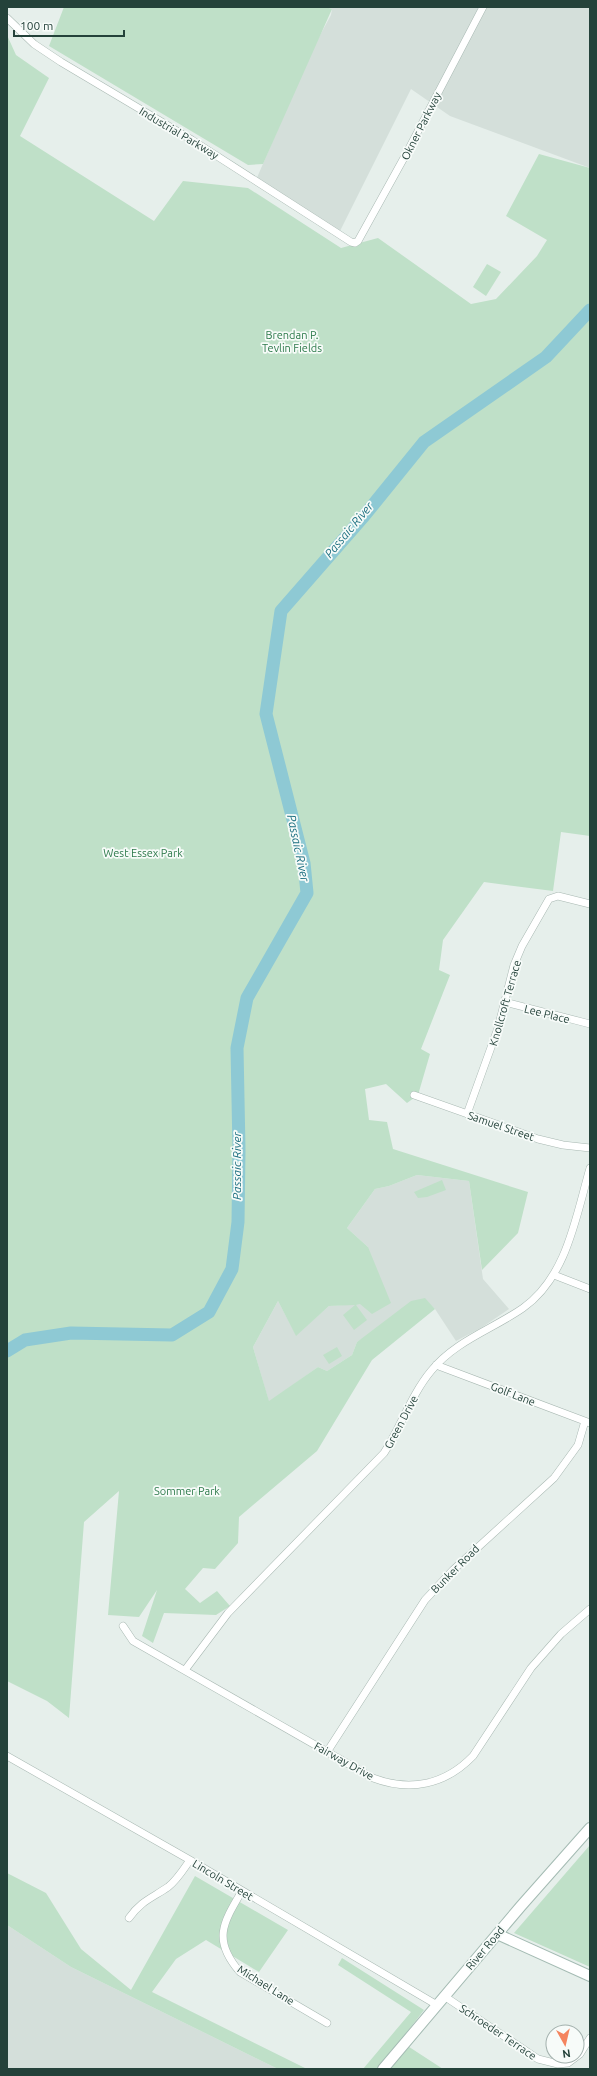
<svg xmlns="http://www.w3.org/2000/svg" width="597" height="2076" font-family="Ubuntu,sans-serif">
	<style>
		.built { fill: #d4dfda }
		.green { fill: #bfe0c8 }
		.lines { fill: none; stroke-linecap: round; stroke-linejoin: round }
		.river { stroke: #8ec9d4; stroke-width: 13 }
		.street-casing { stroke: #a8b8b2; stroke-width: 8 }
		.secondary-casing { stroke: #a4bbb3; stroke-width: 12 }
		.street { stroke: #fff; stroke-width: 7 }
		.secondary { stroke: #fff; stroke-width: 10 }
		.labels { text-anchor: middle; stroke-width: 3.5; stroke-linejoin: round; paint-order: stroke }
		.street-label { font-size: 11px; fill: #24423a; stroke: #f7fbf9 }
		.park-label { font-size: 11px; fill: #2d7a4b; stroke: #f7fbf9 }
		.water-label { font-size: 12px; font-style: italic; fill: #1c6f80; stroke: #f7fbf9 }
	</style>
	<rect width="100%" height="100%" fill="#e6efeb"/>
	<!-- built -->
	<path class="built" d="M326,7H590V168L450,116L411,89L339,233L256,180L312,50L331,15L332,9Z
		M417,1175L469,1181L483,1279L509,1309L481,1328L456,1341L435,1309L425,1299L357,1342L352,1355L327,1371L318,1367L269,1402L253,1347L278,1301L296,1335L329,1306L360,1304L368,1247L347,1228L375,1189L389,1186Z
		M7,1925L71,1967L278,2069H7Z"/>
	<!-- green -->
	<path class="green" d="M64,7H326L332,9L263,164L248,165L49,46Z
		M7,35L16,55L49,78L20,136L154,221L183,181L248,188L341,248L378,238L471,304L496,299L537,256L547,240L506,216L539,154L590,168V836L561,832L553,891L484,882L443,940L439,970L450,975L421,1049L430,1054L418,1095L407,1103L386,1084L365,1089L369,1120L387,1122L393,1149L528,1192L518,1233L482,1270L469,1181L417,1175L389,1186L375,1189L347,1228L368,1247L391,1303L372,1314L360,1304L356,1305L367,1320L354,1330L343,1315L355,1305L329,1306L296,1336L278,1301L253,1347L269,1401L318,1367L327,1371L352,1355L357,1342L411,1301L425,1298L435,1309L372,1360L317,1451L239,1517L238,1543L215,1569L203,1568L185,1589L200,1603L217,1591L230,1606L216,1615L164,1613L153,1643L142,1636L157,1590L139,1617L108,1615L119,1491L84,1522L69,1718L47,1701L7,1681Z
		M487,264L501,272L486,296L473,287Z
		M442,1180L446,1190L427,1197L418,1198L414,1192Z
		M337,1347L342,1356L329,1364L323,1355Z
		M590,1845V1967L514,1933Z
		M7,1873L46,1893L81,1949L131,1990L195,1876L288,1930L259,1972L206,1940L176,1959L152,1992L307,2069H278L71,1967L7,1925Z
		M342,1958L424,2010L400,2041L443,2069H363L411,2012L338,1965Z"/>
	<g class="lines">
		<!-- river -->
		<path class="river" d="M7,1351L25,1340L71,1333L172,1335L209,1312L232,1269L238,1222L239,1150L237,1048L247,998L307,893L304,863L266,714L281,611L364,516L424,442L546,357L590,310"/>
		<!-- street casing -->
		<g class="street-casing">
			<path id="street" d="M7,18L34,44L61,62L192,140L351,242L355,243L358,241L405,156L483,7
				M505,1002L590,1024
				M414,1095L538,1139L563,1145L590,1148
				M467,1114L498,1028L514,965L522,946L549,899L558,896L590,904
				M554,1275L590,1289
				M436,1365L590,1423
				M123,1626L133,1641L373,1778C410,1792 445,1785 473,1756L531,1668L561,1634L590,1609
				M185,1670L228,1613L384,1453C401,1427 411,1395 431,1371C455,1341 493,1329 523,1308C567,1277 576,1216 590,1168
				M327,1752L425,1600L453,1570L554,1478L578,1445L585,1421
				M7,1756L190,1860L437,2005
				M242,1891C223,1923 212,1940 240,1972L327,2023
				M129,1918C141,1901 152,1898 168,1887C177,1880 183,1870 190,1860
				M444,1996L538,2059L558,2064L568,2063L580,2054L590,2038"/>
		</g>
		<!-- secondary casing -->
		<g class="secondary-casing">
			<path id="secondary" d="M497,1934L590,1976
				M383,2069L521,1906L590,1828"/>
		</g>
		<!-- street -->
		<use href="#street" class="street"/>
		<!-- secondary -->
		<use href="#secondary" class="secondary"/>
	</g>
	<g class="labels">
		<!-- street labels -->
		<g class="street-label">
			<text transform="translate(421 126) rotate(-63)" y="4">Okner Parkway</text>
			<text transform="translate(179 133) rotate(31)" y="4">Industrial Parkway</text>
			<text transform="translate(505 1003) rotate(-74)" y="4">Knollcroft Terrace</text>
			<text transform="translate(547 1014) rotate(14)" y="4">Lee Place</text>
			<text transform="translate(501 1126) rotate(19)" y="4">Samuel Street</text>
			<text transform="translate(513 1394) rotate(21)" y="4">Golf Lane</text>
			<text transform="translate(401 1422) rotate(-62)" y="4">Green Drive</text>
			<text transform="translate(455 1569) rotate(-45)" y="4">Bunker Road</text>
			<text transform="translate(344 1761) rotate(29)" y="4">Fairway Drive</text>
			<text transform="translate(223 1880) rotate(31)" y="4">Lincoln Street</text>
			<text transform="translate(485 1948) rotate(-50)" y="4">River Road</text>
			<text transform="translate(266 1985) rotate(32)" y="4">Michael Lane</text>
			<text transform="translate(498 2032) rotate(34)" y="4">Schroeder Terrace</text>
		</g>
		<!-- park labels -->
		<g class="park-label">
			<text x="292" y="339">Brendan P.<tspan x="292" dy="13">Tevlin Fields</tspan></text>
			<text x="143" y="857">West Essex Park</text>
			<text x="187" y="1495">Sommer Park</text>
		</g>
		<!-- water labels -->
		<g class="water-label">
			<text transform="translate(349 530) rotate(-50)" y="4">Passaic River</text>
			<text transform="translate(298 848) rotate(78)" y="4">Passaic River</text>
			<text transform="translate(237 1166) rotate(-90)" y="4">Passaic River</text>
		</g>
	</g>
	<!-- border -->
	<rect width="597" height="2076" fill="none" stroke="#24423a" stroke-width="16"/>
	<!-- north arrow -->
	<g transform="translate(565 2044) rotate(172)"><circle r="19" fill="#f7fbf9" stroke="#a3b1ad"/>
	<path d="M0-3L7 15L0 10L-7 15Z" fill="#f4845f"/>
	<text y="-6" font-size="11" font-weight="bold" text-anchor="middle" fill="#24423a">N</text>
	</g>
	<!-- scale -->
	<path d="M14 30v6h110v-6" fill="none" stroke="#24423a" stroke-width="2"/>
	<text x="20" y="30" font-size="12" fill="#24423a" stroke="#f7fbf9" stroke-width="3" paint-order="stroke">100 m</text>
</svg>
